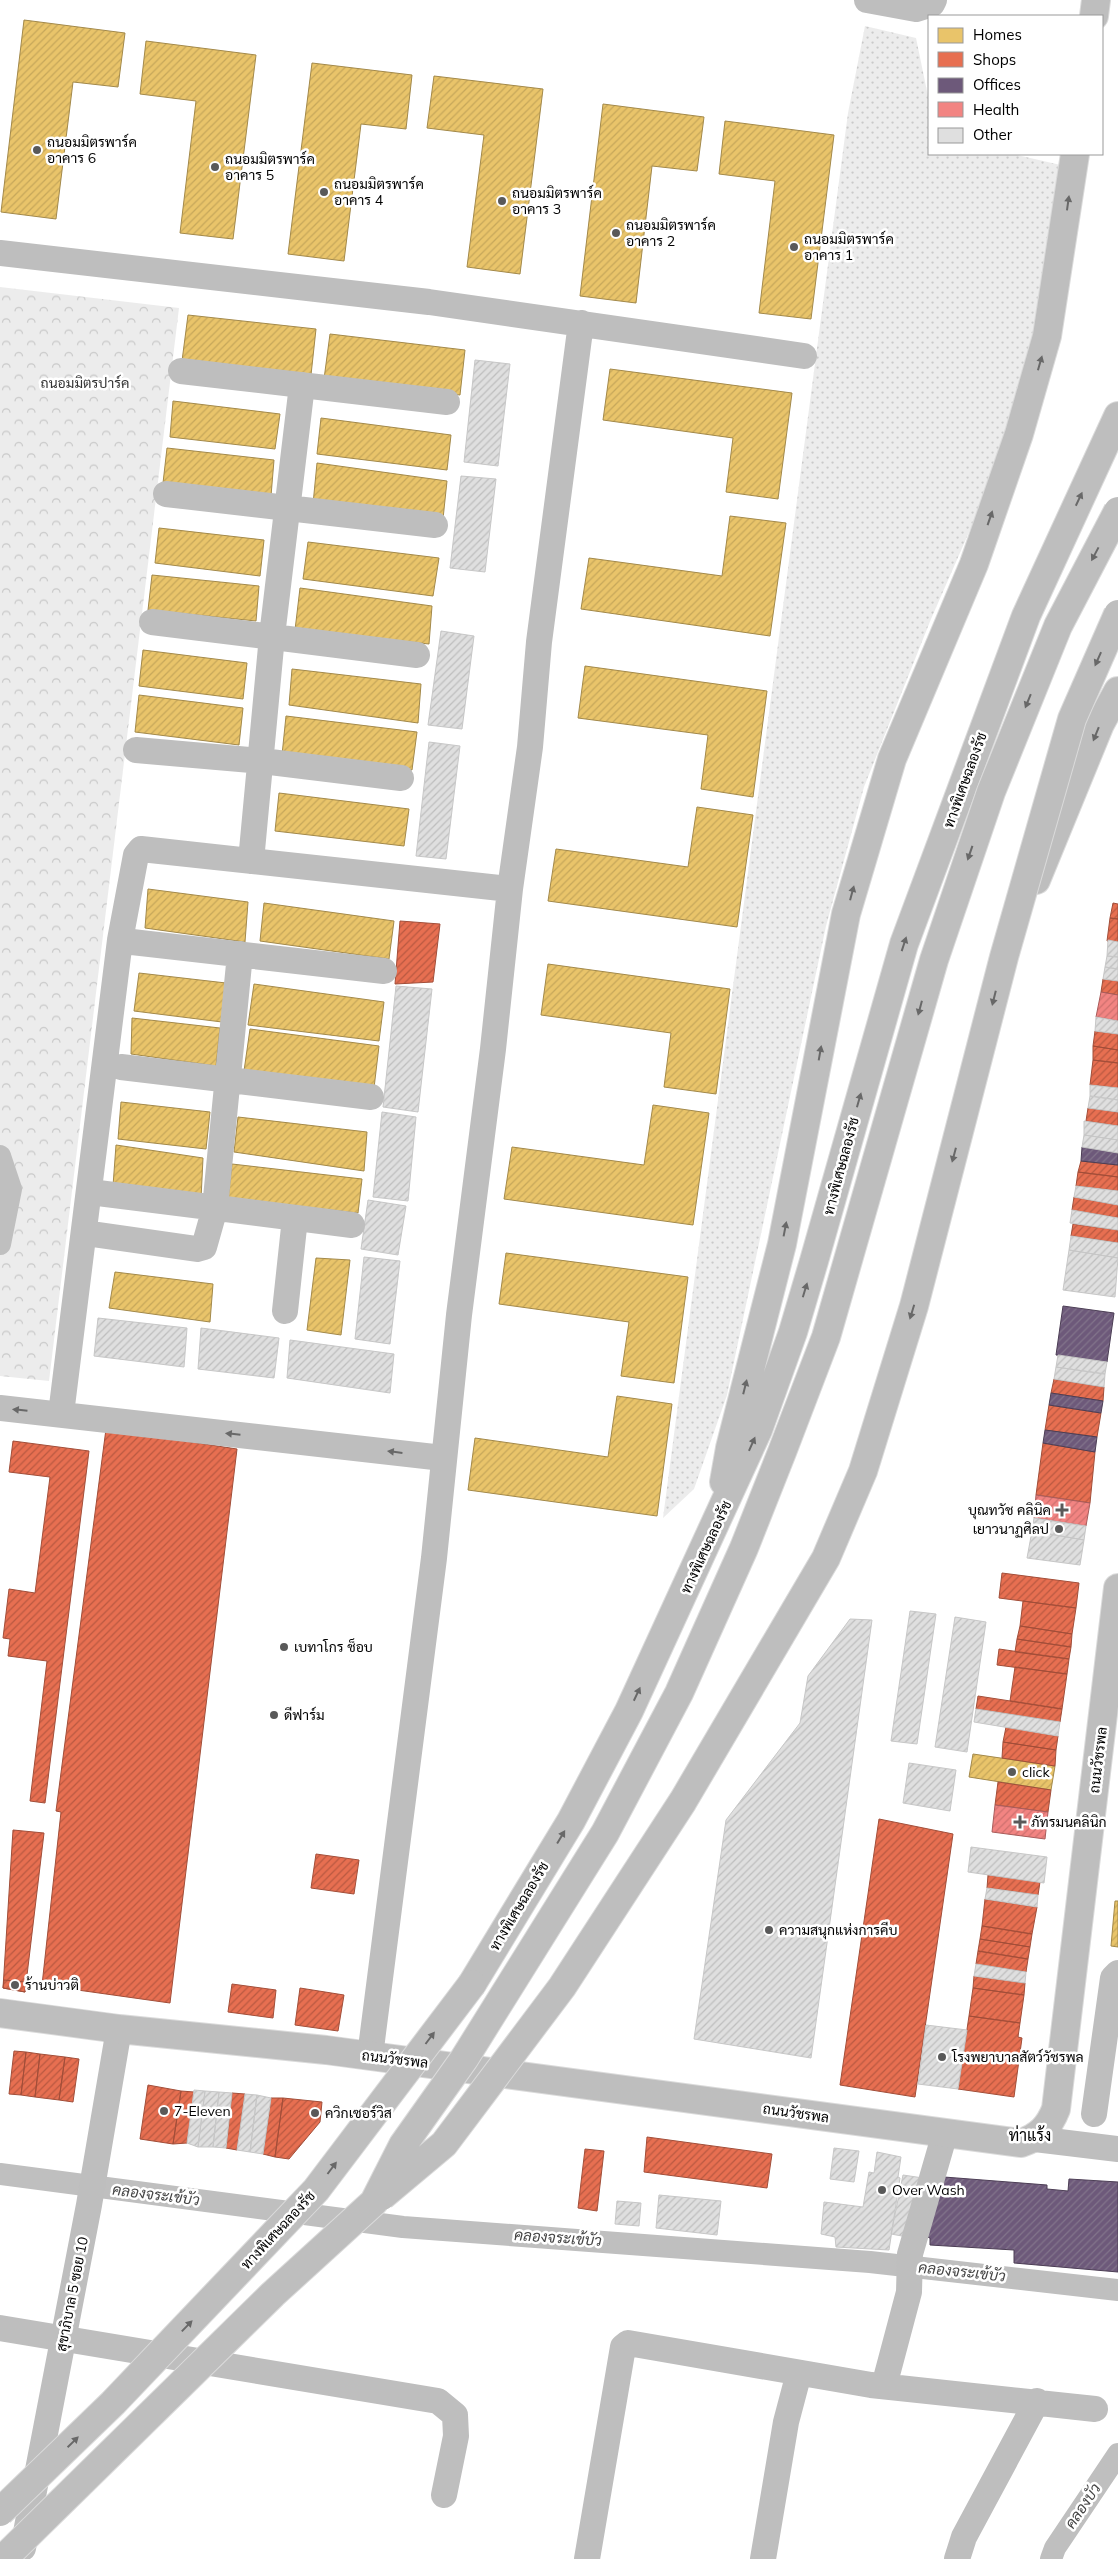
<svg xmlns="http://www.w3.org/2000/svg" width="1118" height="2559" font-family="Mulish,Sarabun,sans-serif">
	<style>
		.grass { fill: url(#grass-dots) }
		.park { fill: url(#park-crowns) }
		.homes { fill: url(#homes-hatch); stroke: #a3894a }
		.shops { fill: url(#shops-hatch); stroke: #a24e39 }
		.offices { fill: url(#offices-hatch); stroke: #4c3e55 }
		.health { fill: url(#health-hatch); stroke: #a95c5b }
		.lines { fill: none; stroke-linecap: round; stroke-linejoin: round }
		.canal { stroke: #bfbfbf; stroke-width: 22 }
		.building { fill: url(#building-hatch); stroke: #c7c7c7 }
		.major-casing { stroke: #dbdbdb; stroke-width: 30 }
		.highway-casing { stroke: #dbdbdb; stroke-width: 30 }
		.minor { stroke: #bebebe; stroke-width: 26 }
		.major { stroke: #bebebe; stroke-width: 28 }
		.highway { stroke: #bebebe; stroke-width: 28 }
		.highway-bridge-casing { stroke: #dbdbdb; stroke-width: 30; stroke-linecap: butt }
		.highway-bridge { stroke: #bebebe; stroke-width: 28 }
		.oneway { fill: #686868 }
		.poi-dot { fill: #595959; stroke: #fff; stroke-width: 2 }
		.labels { text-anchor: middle; stroke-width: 5; stroke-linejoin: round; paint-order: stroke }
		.poi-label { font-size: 14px; fill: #000; stroke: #fff; text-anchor: start }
		.park-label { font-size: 14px; fill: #333; stroke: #fff }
		.street-label { font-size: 14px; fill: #000; stroke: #fff }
		.water-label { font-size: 15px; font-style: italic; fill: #444; stroke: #fff }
		.quarter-label { font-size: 16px; fill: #000; stroke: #fff }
	</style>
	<defs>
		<pattern id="grass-dots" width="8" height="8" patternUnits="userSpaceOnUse" patternTransform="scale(1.25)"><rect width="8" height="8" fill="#ececec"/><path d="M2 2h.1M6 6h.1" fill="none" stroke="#c9c9c9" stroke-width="1.8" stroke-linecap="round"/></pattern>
		<pattern id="park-crowns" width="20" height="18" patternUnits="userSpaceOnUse" patternTransform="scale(1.25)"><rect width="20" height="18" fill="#ececec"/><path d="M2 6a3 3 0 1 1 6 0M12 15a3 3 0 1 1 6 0" fill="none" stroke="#c9c9c9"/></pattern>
		<pattern id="homes-hatch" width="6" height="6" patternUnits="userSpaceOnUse" patternTransform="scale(1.25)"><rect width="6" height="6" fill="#e9c46a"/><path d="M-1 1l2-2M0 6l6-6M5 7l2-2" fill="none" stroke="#c6a75a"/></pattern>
		<pattern id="shops-hatch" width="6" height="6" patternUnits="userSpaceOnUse" patternTransform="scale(1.25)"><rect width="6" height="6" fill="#e76f51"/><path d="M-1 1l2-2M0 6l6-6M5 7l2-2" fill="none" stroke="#b95941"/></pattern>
		<pattern id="offices-hatch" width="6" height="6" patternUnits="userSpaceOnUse" patternTransform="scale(1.25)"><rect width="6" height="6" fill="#6d597a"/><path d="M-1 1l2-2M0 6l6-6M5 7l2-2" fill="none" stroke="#82748b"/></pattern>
		<pattern id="health-hatch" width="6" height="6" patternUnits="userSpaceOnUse" patternTransform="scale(1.25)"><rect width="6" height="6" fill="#f28482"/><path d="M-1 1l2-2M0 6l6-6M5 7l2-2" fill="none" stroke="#ce706e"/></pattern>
		<pattern id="building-hatch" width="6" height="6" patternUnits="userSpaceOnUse" patternTransform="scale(1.25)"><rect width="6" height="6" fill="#dfdfdf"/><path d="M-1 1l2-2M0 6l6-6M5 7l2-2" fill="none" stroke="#bebebe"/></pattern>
	</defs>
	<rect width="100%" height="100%" fill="#fff"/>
	<!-- grass -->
	<path class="grass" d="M865,26L916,38L929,101V154H1013L1065,166L1031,354L991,482L931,619L864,787L826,926L727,1395L694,1489L663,1518L848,113Z"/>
	<!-- park -->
	<path class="park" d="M0,287L179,308L49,1381L0,1376Z"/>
	<!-- homes -->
	<path class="homes" d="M24,20L125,33L118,87L73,82L56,219L1,212Z
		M146,41L256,55L233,239L180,233L196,101L140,94Z
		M312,63L412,75L406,129L361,124L344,261L288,254Z
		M434,76L543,89L520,274L467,267L484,135L427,128Z
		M603,104L704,117L697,171L652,166L636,303L580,296Z
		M725,121L834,135L811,319L759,313L775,181L719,174Z
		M188,315L316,329L311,375L182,361Z
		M330,334L465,350L460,395L324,379Z
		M610,369L792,393L778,499L726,492L733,438L603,420Z
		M173,401L280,414L275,449L170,437Z
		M321,418L451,435L447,470L317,454Z
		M167,448L274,460L271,496L163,483Z
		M317,463L447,481L443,519L313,504Z
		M730,516L786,523L770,636L581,609L589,558L722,576Z
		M159,528L264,540L260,576L155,563Z
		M308,542L439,558L433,596L303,579Z
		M152,575L259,586L256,621L148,610Z
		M300,588L432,606L429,644L295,630Z
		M143,650L247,663L243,699L139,686Z
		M585,666L767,691L753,797L701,789L708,735L578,718Z
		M292,669L421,684L418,723L289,705Z
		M139,695L243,708L239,745L135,732Z
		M286,716L417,732L412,770L282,755Z
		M279,793L409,809L404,846L275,831Z
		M697,807L753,815L737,927L548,901L556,849L688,867Z
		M148,889L248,902L245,942L145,928Z
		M264,903L394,921L389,959L260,941Z
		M548,964L730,989L716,1094L664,1087L671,1033L541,1015Z
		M139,973L226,983L222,1022L134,1011Z
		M254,984L384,1002L379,1041L248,1025Z
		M132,1018L220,1028L216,1066L131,1054Z
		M250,1029L379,1046L374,1088L244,1071Z
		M121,1102L210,1112L206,1149L118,1139Z
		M653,1105L709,1113L693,1225L504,1199L512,1147L644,1165Z
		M238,1117L367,1132L364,1171L234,1152Z
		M116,1145L203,1158L201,1199L113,1186Z
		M232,1164L362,1179L358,1213L228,1199Z
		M506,1253L688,1277L674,1383L621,1376L629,1322L499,1304Z
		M316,1258L350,1260L341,1335L307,1330Z
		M115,1272L213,1284L210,1322L109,1308Z
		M617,1396L672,1404L657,1516L468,1490L475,1438L608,1457Z
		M973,1754L1055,1766L1051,1790L969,1777Z
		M1115,1901H1118V1947L1111,1946Z"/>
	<!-- shops -->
	<path class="shops" d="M1113,903L1118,904V919L1110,918Z
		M1110,918L1118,919V942L1107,941Z
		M400,921L440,924L433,982L395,984Z
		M1103,979L1118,981V995L1101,992Z
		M1095,1031L1118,1034V1050L1093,1046Z
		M1093,1046L1118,1050V1063L1093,1060Z
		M1093,1060L1118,1063V1088L1090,1085Z
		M1088,1108L1118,1112V1126L1086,1121Z
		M1081,1161L1118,1165V1177L1078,1172Z
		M1078,1172L1118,1177V1191L1076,1186Z
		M1074,1197L1118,1205V1218L1072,1210Z
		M1073,1224L1118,1230V1243L1071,1236Z
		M1054,1379L1104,1387L1103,1401L1051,1393Z
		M1049,1405L1101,1413L1097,1437L1045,1430Z
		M106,1429L237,1449L170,2003L42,1985L61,1812L56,1811Z
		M13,1441L89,1451L45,1803L30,1801L47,1661L8,1656L10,1639L3,1638L9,1589L35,1593L50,1477L9,1472Z
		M1043,1443L1095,1452L1090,1503L1036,1495Z
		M1002,1573L1079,1583L1076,1608L999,1598Z
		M1023,1601L1076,1608L1072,1634L1020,1626Z
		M1020,1626L1072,1634L1071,1647L1017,1639Z
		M1017,1639L1071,1647L1069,1659L1015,1652Z
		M999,1649L1069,1659L1067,1674L997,1665Z
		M1015,1667L1067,1674L1062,1709L1010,1701Z
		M978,1696L1062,1709L1060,1722L976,1709Z
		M1006,1727L1058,1736L1056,1750L1003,1742Z
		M1003,1742L1056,1750L1055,1766L1002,1758Z
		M998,1782L1051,1790L1048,1812L995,1805Z
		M879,1819L953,1834L915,2097L840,2085Z
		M13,1830L44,1833L25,1992L3,1988Z
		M316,1854L359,1860L354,1894L311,1888Z
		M988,1875L1040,1882L1038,1895L987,1888Z
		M985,1899L1037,1907L1032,1934L982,1926Z
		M982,1926L1032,1934L1030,1947L980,1939Z
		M980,1939L1030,1947L1028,1959L978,1951Z
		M978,1951L1028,1959L1026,1972L976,1964Z
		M974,1976L1025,1983L1024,1995L973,1988Z
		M4,1980L26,1982L25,1992L3,1988Z
		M232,1984L276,1990L273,2018L228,2012Z
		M300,1988L344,1995L338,2031L295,2025Z
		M973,1988L1024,1995L1020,2023L969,2016Z
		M969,2016L1020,2023L1018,2037L1022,2038L1014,2097L958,2089Z
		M14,2051L26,2052L21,2095L9,2094Z
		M26,2052L40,2054L35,2097L21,2095Z
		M40,2054L65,2057L59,2100L35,2097Z
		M65,2057L79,2059L73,2102L59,2100Z
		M148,2085L181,2091L173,2144L140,2139Z
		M181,2091L194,2092L187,2143L173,2144Z
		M232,2093L245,2094L237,2150L226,2148Z
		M271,2098H283L275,2157L263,2154Z
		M283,2098L322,2102L320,2122L289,2159L275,2157Z
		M647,2137L772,2154L767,2188L644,2172Z
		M585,2149L604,2151L597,2211L578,2208Z"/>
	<!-- offices -->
	<path class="offices" d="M1082,1147L1118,1153V1165L1081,1161Z
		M1063,1306L1114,1313L1107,1362L1056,1355Z
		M1051,1393L1103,1401L1101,1413L1049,1405Z
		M1045,1430L1097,1437L1095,1452L1043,1443Z
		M944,2177L1047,2185V2189L1068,2191L1069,2179L1118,2182V2272L1014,2263V2250L930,2245V2238L925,2236Z"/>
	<!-- health -->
	<path class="health" d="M1101,992L1118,995V1021L1096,1017Z
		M1036,1495L1090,1503L1086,1526L1034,1518Z
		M995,1805L1048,1812L1045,1839L992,1832Z"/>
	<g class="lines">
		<!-- canal -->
		<path class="canal" d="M0,1156L11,1189L0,1244
			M0,2174L403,2227L870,2262L1118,2290
			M1051,2559L1055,2548L1118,2454"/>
	</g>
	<!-- building -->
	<path class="building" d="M475,360L510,364L498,466L464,462Z
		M461,476L496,479L485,572L450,568Z
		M441,631L474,636L462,729L428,725Z
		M429,742L460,746L446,859L416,856Z
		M1108,940L1118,942V957L1107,956Z
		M1107,956L1118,957V969L1105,967Z
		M1105,967L1118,969V981L1103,979Z
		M396,986L432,989L418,1112L383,1107Z
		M1096,1017L1118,1021V1034L1095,1031Z
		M1090,1085L1118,1088V1100L1090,1096Z
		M1090,1096L1118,1100V1112L1088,1108Z
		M382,1112L416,1117L408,1201L373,1197Z
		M1084,1121L1118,1126V1140L1084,1135Z
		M1084,1135L1118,1140V1153L1082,1147Z
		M1076,1186L1118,1191V1205L1074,1197Z
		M368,1200L406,1206L398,1255L361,1249Z
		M1072,1210L1118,1218V1230L1070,1223Z
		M1071,1236L1118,1243V1258L1069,1250Z
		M1069,1250L1118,1258L1115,1297L1063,1290Z
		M364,1257L400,1261L390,1344L355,1339Z
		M98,1318L187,1328L184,1367L94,1356Z
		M201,1328L279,1338L274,1378L198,1369Z
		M290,1340L394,1354L390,1393L287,1378Z
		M1058,1355L1107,1362L1105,1374L1056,1367Z
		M1056,1367L1105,1374L1104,1387L1054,1379Z
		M1034,1518L1086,1526L1084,1540L1032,1531Z
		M1032,1531L1084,1540L1080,1565L1027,1558Z
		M910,1611L936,1614L917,1744L891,1741Z
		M955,1617L986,1622L967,1752L935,1747Z
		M850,1619L872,1620L811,2058L694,2039L726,1820L800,1723L808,1676Z
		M976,1709L1060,1722L1058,1736L974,1722Z
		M909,1763L956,1770L950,1811L903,1803Z
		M971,1847L1047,1857L1044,1883L968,1872Z
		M987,1888L1038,1895L1037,1907L985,1899Z
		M976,1964L1026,1972L1025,1983L974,1976Z
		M926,2025L967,2030L958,2089L918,2084Z
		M194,2090L205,2091L198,2147L187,2143Z
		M205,2091L219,2092L213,2147H198Z
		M219,2092L232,2093L226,2148L213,2147Z
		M245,2094L257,2095L250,2152L237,2150Z
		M257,2095L271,2098L263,2154L250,2152Z
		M834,2148L859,2151L854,2182L830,2179Z
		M877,2152L901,2157L898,2177L900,2178L889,2250L836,2247L835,2237L821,2234L824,2202L863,2207L869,2172L874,2173Z
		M903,2175L923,2178L913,2238L891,2234Z
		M659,2195L721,2201L717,2235L656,2228Z
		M617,2201L641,2203L639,2226L615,2224Z"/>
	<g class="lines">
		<!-- major casing -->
		<g class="major-casing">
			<path id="major" d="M0,2013L119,2029L326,2050L1021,2143C1039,2137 1049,2127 1056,2109L1118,1588"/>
		</g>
		<!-- highway casing -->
		<g class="highway-casing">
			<path id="highway" d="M1094,16L1096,0
				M1036,880L1100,724L1118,691
				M724,1482L730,1448L782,1244L846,914L892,759L974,564L1019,434L1047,336L1075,154
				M472,1984L571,1821L629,1711L758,1430L793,1332L814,1261L904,944L1026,616L1118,416"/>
		</g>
		<!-- minor -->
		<path class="minor" d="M867,0L916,9L932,4L934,0
			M0,253L429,302L804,356
			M181,371L447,402
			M166,494L435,525
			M152,622L417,655
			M136,750L262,761L401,778
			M251,861L272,636L302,385
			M132,942L384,971
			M121,1067L371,1097
			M90,1192L352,1225
			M85,1233L197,1249L204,1247L215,1208L240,954
			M285,1311L295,1218
			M0,1408L443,1458
			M61,1414L120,940L136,855L141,849L510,889
			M370,2056L434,1558L459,1315L493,1049L510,889L530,747L539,642L581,323
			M1094,2114L1113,1978L1118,1973
			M1035,2139L1118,2149
			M0,2328L438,2401L455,2415L456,2436L444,2495
			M884,2386L909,2292L910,2254L945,2133
			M23,2548L89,2205L119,2029
			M587,2559L623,2347L628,2343L871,2385L1095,2409
			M763,2559L786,2422L799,2373
			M957,2559L964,2537L1037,2401"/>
		<!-- major -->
		<use href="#major" class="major"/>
		<!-- highway -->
		<use href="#highway" class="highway"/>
		<!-- highway-bridge casing -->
		<g class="highway-bridge-casing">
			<path id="highway-bridge" d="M382,2196L444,2144L562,1987L683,1801L826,1558L863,1471L914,1306L1004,957L1072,719L1118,614
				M0,2512L113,2403L316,2190L472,1984
				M3,2559L273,2294L374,2202L403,2145L464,2059L605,1833L679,1693L744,1548L782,1452L826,1337L934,960L991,792L1058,626L1118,511"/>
		</g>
		<!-- highway-bridge -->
		<use href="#highway-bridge" class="highway-bridge"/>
	</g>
	<!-- one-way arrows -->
	<defs><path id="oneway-solid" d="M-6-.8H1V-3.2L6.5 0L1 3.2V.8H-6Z" transform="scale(1.25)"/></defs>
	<g class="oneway">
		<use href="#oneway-solid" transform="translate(1068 203) rotate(-82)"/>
		<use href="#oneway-solid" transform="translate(1040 363) rotate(-74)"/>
		<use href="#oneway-solid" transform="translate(1079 499) rotate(-65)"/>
		<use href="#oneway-solid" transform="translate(990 518) rotate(-71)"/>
		<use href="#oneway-solid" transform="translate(1095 554) rotate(118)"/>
		<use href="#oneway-solid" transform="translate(1098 659) rotate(114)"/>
		<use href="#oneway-solid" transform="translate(1028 701) rotate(112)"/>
		<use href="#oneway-solid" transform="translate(1096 734) rotate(112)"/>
		<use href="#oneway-solid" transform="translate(970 853) rotate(109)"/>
		<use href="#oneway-solid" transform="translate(852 893) rotate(-75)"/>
		<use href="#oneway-solid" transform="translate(904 944) rotate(-72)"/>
		<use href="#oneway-solid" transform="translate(994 998) rotate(104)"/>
		<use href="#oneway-solid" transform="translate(920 1008) rotate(105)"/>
		<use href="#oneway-solid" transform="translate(820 1053) rotate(-80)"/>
		<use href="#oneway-solid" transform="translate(859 1100) rotate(-74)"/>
		<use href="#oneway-solid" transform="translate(954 1155) rotate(105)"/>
		<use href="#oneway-solid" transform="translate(785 1229) rotate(-79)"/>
		<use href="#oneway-solid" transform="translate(805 1290) rotate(-73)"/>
		<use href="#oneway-solid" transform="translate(912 1312) rotate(107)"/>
		<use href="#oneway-solid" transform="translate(745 1387) rotate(-76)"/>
		<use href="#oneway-solid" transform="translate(20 1410) rotate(-174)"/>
		<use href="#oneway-solid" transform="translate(233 1434) rotate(-174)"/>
		<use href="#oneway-solid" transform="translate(752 1444) rotate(-66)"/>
		<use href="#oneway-solid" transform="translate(395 1452) rotate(-173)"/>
		<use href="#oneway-solid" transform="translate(637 1694) rotate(-65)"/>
		<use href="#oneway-solid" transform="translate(561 1837) rotate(-59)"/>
		<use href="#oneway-solid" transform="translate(430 2038) rotate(-53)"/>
		<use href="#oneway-solid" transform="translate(332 2168) rotate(-53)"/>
		<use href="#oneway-solid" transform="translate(187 2326) rotate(-46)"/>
		<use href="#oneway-solid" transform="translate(73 2442) rotate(-44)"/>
	</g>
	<!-- markers -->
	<g class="poi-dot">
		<circle cx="37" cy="150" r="5"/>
		<circle cx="215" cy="167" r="5"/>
		<circle cx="324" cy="192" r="5"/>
		<circle cx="502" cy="201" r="5"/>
		<circle cx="616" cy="233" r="5"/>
		<circle cx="794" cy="247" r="5"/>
		<path d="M1059.5 1502.5h5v5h5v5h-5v5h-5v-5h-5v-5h5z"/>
		<circle cx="1059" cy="1529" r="5"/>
		<circle cx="284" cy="1647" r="5"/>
		<circle cx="274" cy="1715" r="5"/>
		<circle cx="1012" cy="1772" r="5"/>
		<path d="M1017.5 1814.5h5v5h5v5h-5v5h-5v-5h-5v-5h5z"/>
		<circle cx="769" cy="1930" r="5"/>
		<circle cx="15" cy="1985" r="5"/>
		<circle cx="942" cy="2057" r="5"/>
		<circle cx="164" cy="2111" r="5"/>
		<circle cx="315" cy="2113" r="5"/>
		<circle cx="882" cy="2190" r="5"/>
	</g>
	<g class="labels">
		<!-- poi labels -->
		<g class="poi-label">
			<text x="47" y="147">ถนอมมิตรพาร์ค<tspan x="47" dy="16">อาคาร 6</tspan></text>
			<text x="225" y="164">ถนอมมิตรพาร์ค<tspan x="225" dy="16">อาคาร 5</tspan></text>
			<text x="334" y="189">ถนอมมิตรพาร์ค<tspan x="334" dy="16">อาคาร 4</tspan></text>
			<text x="512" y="198">ถนอมมิตรพาร์ค<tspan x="512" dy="16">อาคาร 3</tspan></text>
			<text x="626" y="230">ถนอมมิตรพาร์ค<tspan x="626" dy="16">อาคาร 2</tspan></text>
			<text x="804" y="244">ถนอมมิตรพาร์ค<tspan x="804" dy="16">อาคาร 1</tspan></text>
			<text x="1051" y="1515" text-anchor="end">บุณทวัช คลินิค</text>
			<text x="1049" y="1534" text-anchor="end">เยาวนาฏศิลป</text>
			<text x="294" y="1652">เบทาโกร ช็อบ</text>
			<text x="284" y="1720">ดีฟาร์ม</text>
			<text x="1022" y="1777">click</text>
			<text x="1031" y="1827">ภัทรมนคลินิก</text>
			<text x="779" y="1935">ความสนุกแห่งการคีบ</text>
			<text x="25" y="1990">ร้านบ่าวติ</text>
			<text x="952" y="2062">โรงพยาบาลสัตว์วัชรพล</text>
			<text x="174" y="2116">7-Eleven</text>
			<text x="325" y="2118">ควิกเซอร์วิส</text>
			<text x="892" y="2195">Over Wash</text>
		</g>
		<!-- park labels -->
		<g class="park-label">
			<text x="85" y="388">ถนอมมิตรปาร์ค</text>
		</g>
		<!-- street labels -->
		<g class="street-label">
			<text transform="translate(965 780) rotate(-70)" y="5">ทางพิเศษฉลองรัช</text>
			<text transform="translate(841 1166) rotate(-75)" y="5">ทางพิเศษฉลองรัช</text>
			<text transform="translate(706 1547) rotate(-65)" y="5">ทางพิเศษฉลองรัช</text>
			<text transform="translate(1098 1760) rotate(-83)" y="5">ถนนวัชรพล</text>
			<text transform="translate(519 1906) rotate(-59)" y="5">ทางพิเศษฉลองรัช</text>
			<text transform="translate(395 2059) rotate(7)" y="5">ถนนวัชรพล</text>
			<text transform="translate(796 2113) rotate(8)" y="5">ถนนวัชรพล</text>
			<text transform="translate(278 2230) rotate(-47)" y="5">ทางพิเศษฉลองรัช</text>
			<text transform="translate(72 2294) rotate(-79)" y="5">สุขาภิบาล 5 ซอย 10</text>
		</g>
		<!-- water labels -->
		<g class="water-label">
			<text transform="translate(156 2195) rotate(7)" y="5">คลองจระเข้บัว</text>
			<text transform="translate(558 2238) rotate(4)" y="5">คลองจระเข้บัว</text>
			<text transform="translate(962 2272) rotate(6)" y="5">คลองจระเข้บัว</text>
			<text transform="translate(1083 2506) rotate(-56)" y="5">คลองบัว</text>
		</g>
		<!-- quarter labels -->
		<g class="quarter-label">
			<text x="1030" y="2141">ท่าแร้ง</text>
		</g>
	</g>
	<!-- legend -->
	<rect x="928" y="15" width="175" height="140" fill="#ffffff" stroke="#999999"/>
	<rect x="938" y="28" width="25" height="15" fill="#e9c46a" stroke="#999999"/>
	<text x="973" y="40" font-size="15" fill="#000000">Homes</text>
	<rect x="938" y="52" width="25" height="15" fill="#e76f51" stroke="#999999"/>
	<text x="973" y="65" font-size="15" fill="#000000">Shops</text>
	<rect x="938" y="78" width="25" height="15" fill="#6d597a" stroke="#999999"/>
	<text x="973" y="90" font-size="15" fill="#000000">Offices</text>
	<rect x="938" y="102" width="25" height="15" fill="#f28482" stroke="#999999"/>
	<text x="973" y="115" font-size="15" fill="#000000">Health</text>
	<rect x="938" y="128" width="25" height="15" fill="#dfdfdf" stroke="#999999"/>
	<text x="973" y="140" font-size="15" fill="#000000">Other</text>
</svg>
